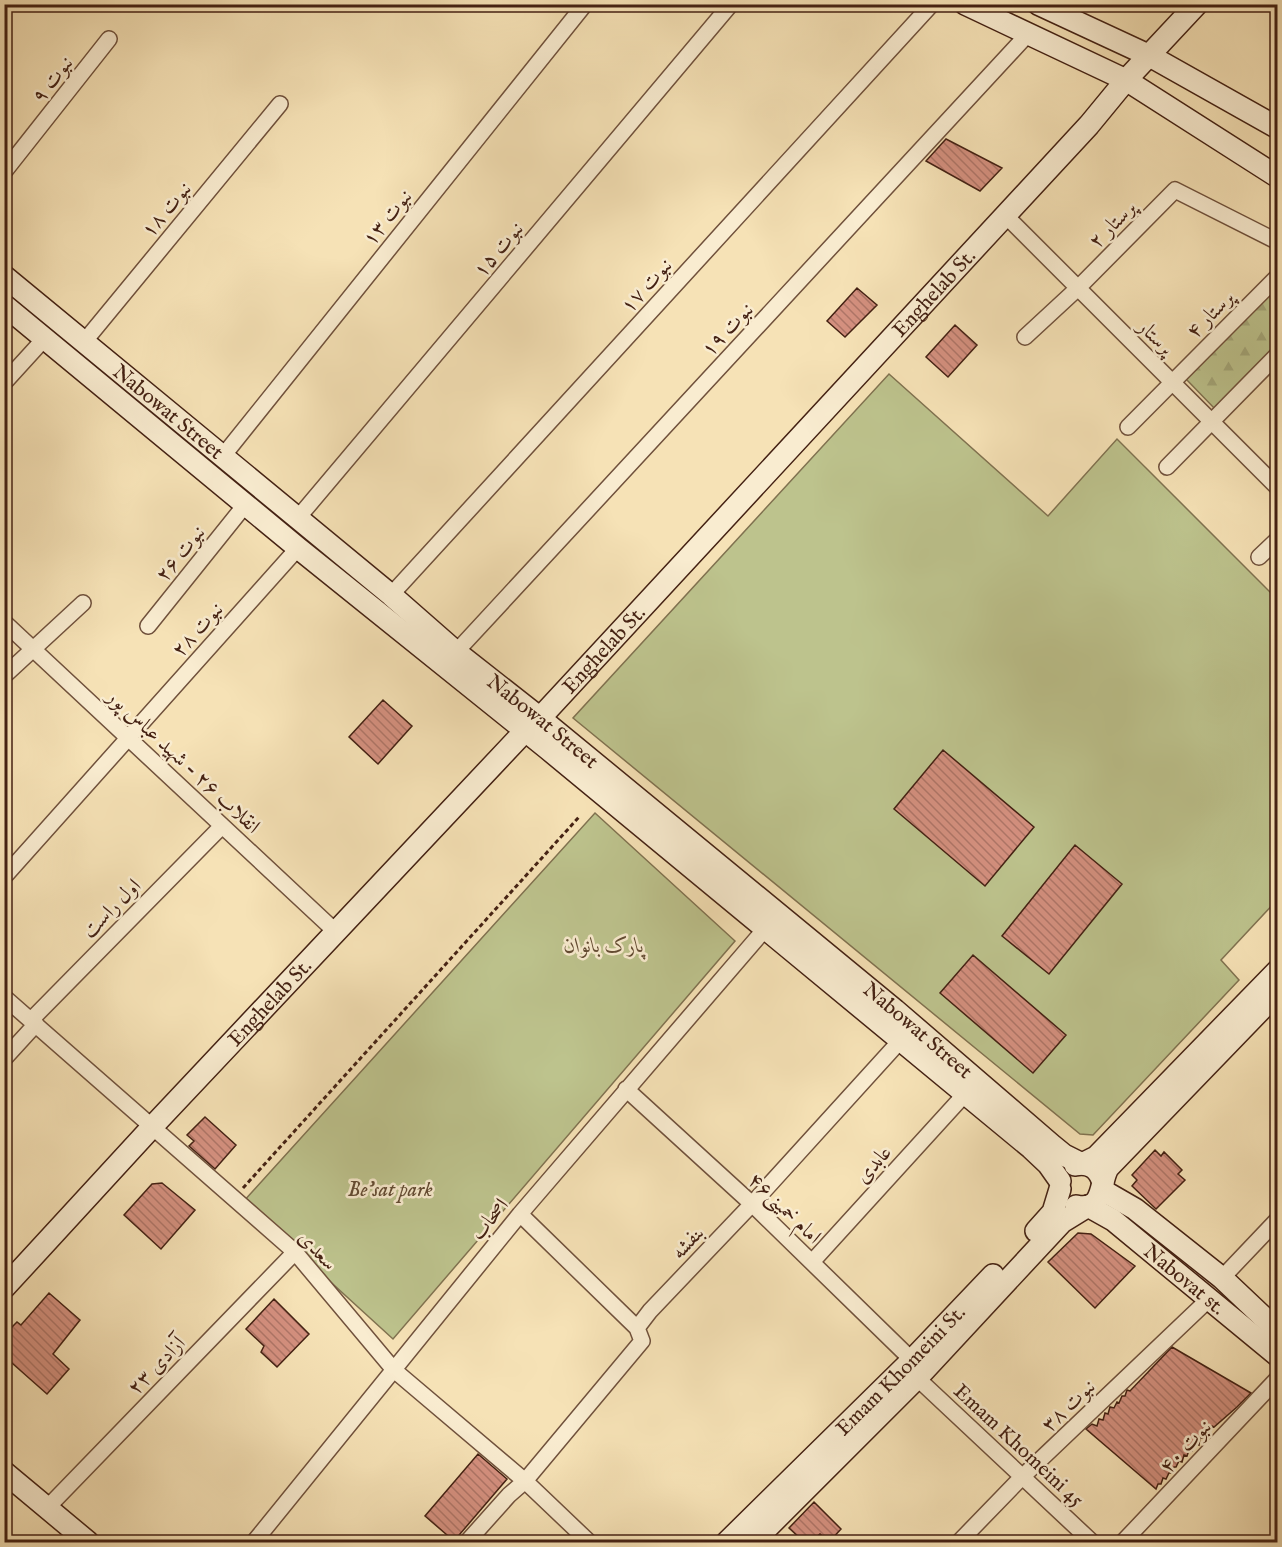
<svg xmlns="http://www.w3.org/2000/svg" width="1282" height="1547" font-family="'IM FELL English',Amiri,serif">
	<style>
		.forest { fill: url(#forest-firs); stroke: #807250; stroke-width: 1.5 }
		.park { fill: #bdc38d; stroke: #807250; stroke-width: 1.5 }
		.building { fill: url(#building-back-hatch); stroke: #442113; stroke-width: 1.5 }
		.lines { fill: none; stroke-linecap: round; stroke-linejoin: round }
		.street-casing { stroke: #70513c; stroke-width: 18 }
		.secondary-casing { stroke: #442113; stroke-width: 24 }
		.path { stroke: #442113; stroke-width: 3; stroke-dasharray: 4.5 3; stroke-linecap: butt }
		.street { stroke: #f9ecd0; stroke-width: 15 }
		.secondary { stroke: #f9ecd0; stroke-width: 21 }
		.labels { text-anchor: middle; stroke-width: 5; stroke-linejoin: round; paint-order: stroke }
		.street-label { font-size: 21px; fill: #442113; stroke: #f9ecd0 }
		.park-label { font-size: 21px; font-style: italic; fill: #624a32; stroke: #f9ecd0 }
	</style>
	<defs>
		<pattern id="forest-firs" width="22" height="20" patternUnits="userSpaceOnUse" patternTransform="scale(1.5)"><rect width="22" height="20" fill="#bdc38d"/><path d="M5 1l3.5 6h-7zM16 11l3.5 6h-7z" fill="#a4a779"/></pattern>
		<pattern id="building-back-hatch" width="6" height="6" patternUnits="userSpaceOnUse" patternTransform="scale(1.5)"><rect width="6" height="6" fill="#d4907f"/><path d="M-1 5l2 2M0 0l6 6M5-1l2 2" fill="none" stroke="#ae7567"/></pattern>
	</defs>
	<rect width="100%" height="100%" fill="#f6e2b6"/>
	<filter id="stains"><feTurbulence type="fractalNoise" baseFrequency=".00333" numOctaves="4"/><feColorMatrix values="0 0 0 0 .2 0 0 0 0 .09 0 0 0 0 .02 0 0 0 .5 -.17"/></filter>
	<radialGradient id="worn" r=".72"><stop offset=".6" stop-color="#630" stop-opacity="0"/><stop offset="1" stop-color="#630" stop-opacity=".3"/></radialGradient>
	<!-- forest -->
	<path class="forest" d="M1277,287V344L1215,409L1186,379Z"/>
	<!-- park -->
	<path class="park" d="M889,374L1048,516L1117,439L1277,599V900L1221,960L1239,980L1093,1135L1080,1134L573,718Z
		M595,813L735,941L393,1339L243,1202Z"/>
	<!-- building -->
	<path class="building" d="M946,139L1002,168L980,191L926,161Z
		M857,288L877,305L845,337L827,321Z
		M955,325L977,345L948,377L926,357Z
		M383,700L412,726L378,764L349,737Z
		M943,750L1034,827L985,886L894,809Z
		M1075,845L1122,884L1049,974L1002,936Z
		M973,955L1066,1035L1033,1073L940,993Z
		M205,1117L236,1145L215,1169L189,1146L194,1141L187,1135Z
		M1155,1150L1161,1156L1164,1152L1182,1170L1178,1174L1185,1180L1156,1209L1132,1186L1137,1180L1132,1175Z
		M162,1183L195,1210L161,1249L124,1215L152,1184Z
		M1078,1233L1091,1234L1135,1266L1095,1308L1048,1262Z
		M49,1293L80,1320L53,1354L69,1369L47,1394L4,1356V1335L17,1322L21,1325Z
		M274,1299L309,1334L277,1367L261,1352L264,1346L246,1329Z
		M1172,1347L1251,1393L1237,1407L1214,1427L1212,1426L1209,1433L1205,1432L1204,1438H1200L1199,1445L1195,1443L1192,1451L1189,1450L1187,1456L1184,1455L1182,1462L1179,1461L1176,1467H1174L1171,1473H1169L1166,1479L1163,1478L1161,1484H1158L1156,1489L1086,1429L1092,1424L1097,1426L1099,1419L1103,1420L1105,1413L1108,1414L1110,1407L1114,1408L1117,1402L1119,1403L1122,1396H1125L1127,1390L1130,1391Z
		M478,1454L507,1479L454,1541L425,1516Z
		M814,1502L841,1529L829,1542L820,1534L810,1542H804L789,1528Z"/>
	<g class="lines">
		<!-- street casing -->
		<g class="street-casing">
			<path id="street" d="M4,172L109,39
				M1005,215L1278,488
				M1025,337L1078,288L1175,190L1278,242
				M84,342L280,104
				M4,383L45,338
				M1128,427L1278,276
				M223,456L585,4
				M1167,467L1278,354
				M297,519L731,4
				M1259,557L1278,539
				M391,595L932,4
				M4,622L335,931
				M148,626L245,505
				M456,652L1028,34
				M4,676L83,603
				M4,877L298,548
				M4,997L295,1252L394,1370L525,1481L589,1542
				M31,1020L222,826
				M4,1059L36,1024
				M626,1089L752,1204L912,1360
				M520,1214L637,1328
				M812,1262L965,1094
				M1222,1278L1278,1219
				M917,1378L1092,1542
				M48,1507L295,1252
				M254,1542L520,1214L765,929
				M467,1542L509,1495L525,1481L642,1341L637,1328L650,1311L752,1204L900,1041
				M959,1542L1021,1478L1208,1300
				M1123,1542L1278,1378"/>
		</g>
		<!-- secondary casing -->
		<g class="secondary-casing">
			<g id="secondary">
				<path d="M965,4L1126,80L1278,177"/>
				<path d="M1038,4L1150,56L1278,128"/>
				<path id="s1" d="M4,276L391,595L456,652L540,718L895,1010L1053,1146L1064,1155L1082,1164L1096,1157L1278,970"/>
				<path d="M4,305L298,548L548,749L1031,1148L1048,1164L1060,1181"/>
				<path d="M1075,1165C1090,1162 1099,1169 1103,1183"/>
				<path d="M1102,1190L1135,1209L1222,1278L1278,1331"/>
				<path d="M1076,1206C1105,1212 1099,1183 1108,1168L1278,992"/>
				<path d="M1036,1231L1053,1212L1060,1189"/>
				<path id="s2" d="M4,1288L152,1127L525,731L540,718L1089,125L1126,80L1197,4"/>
				<path d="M4,1472L88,1542"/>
				<path id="s3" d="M727,1542L912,1360L993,1275"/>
				<path id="s4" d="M753,1542L917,1378L1062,1222L1088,1206L1113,1220L1278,1356"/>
			</g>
		</g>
		<!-- path -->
		<path class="path" d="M243,1188L579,817"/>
		<!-- street -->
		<use href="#street" class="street"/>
		<!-- secondary -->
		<use href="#secondary" class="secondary"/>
	</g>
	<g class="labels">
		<!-- street labels -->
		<g class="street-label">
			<text transform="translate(52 79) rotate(-52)" y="7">نبوت ۹</text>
			<text transform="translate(166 209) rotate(-50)" y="7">نبوت ۱۸</text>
			<text transform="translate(387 217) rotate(-51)" y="7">نبوت ۱۳</text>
			<text transform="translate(1112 224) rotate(-45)" y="7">پرستار ۲</text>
			<text transform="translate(498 249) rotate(-50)" y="7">نبوت ۱۵</text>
			<text transform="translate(646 285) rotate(-48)" y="7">نبوت ۱۷</text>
			<text dy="7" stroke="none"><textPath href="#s2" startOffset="1362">Enghelab St.</textPath></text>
			<text transform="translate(1210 314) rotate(-45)" y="7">پرستار ۴</text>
			<text transform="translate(727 329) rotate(-47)" y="7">نبوت ۱۹</text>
			<text transform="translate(1156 337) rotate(45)" y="7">پرستار</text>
			<text dy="7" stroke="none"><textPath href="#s1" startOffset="213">Nabowat Street</textPath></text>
			<text transform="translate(180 553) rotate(-51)" y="7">نبوت ۲۶</text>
			<text transform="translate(197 629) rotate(-48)" y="7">نبوت ۲۸</text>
			<text dy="7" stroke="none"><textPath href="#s2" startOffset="876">Enghelab St.</textPath></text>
			<text dy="7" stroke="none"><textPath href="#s1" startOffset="699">Nabowat Street</textPath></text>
			<text transform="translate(184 761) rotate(43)" y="7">انقلاب ۲۶ - شهید عباس پور</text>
			<text transform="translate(111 908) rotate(-45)" y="7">اول راست</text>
			<text dy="7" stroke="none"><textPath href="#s2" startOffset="390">Enghelab St.</textPath></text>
			<text dy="7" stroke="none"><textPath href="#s1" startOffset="1185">Nabowat Street</textPath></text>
			<text transform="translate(873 1164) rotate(-48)" y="7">عابدی</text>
			<text transform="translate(785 1208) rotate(44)" y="7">امام خمینی۴۶</text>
			<text transform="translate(489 1219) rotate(-51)" y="7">اصحاب</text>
			<text transform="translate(687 1242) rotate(-47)" y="7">بنفشه</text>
			<text transform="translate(318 1250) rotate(47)" y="7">سعدی</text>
			<text dy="7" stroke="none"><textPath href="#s4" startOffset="597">Nabovat st.</textPath></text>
			<text transform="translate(156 1365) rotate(-46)" y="7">آزادی ۲۳</text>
			<text dy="7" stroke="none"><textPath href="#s3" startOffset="244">Emam Khomeini St.</textPath></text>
			<text transform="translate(1068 1405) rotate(-44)" y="7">نبوت ۳۸</text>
			<text transform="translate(1019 1445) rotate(43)" y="7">Emam Khomeini 45</text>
			<text transform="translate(1185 1446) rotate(-47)" y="7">نبوت ۴۰</text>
		</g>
		<!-- park labels -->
		<g class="park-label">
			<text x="604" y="952">پارک بانوان</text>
			<text x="390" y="1196">Be'sat park</text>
		</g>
	</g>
	<!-- margin -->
	<rect width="1282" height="1547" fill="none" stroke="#f6e2b6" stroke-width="24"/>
	<rect x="6" y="6" width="1270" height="1535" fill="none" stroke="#442113" stroke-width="3"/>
	<rect x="12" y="12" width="1258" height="1523" fill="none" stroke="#442113" stroke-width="1.5"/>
	<rect width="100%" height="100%" filter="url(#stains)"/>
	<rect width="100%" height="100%" fill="url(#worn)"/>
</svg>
